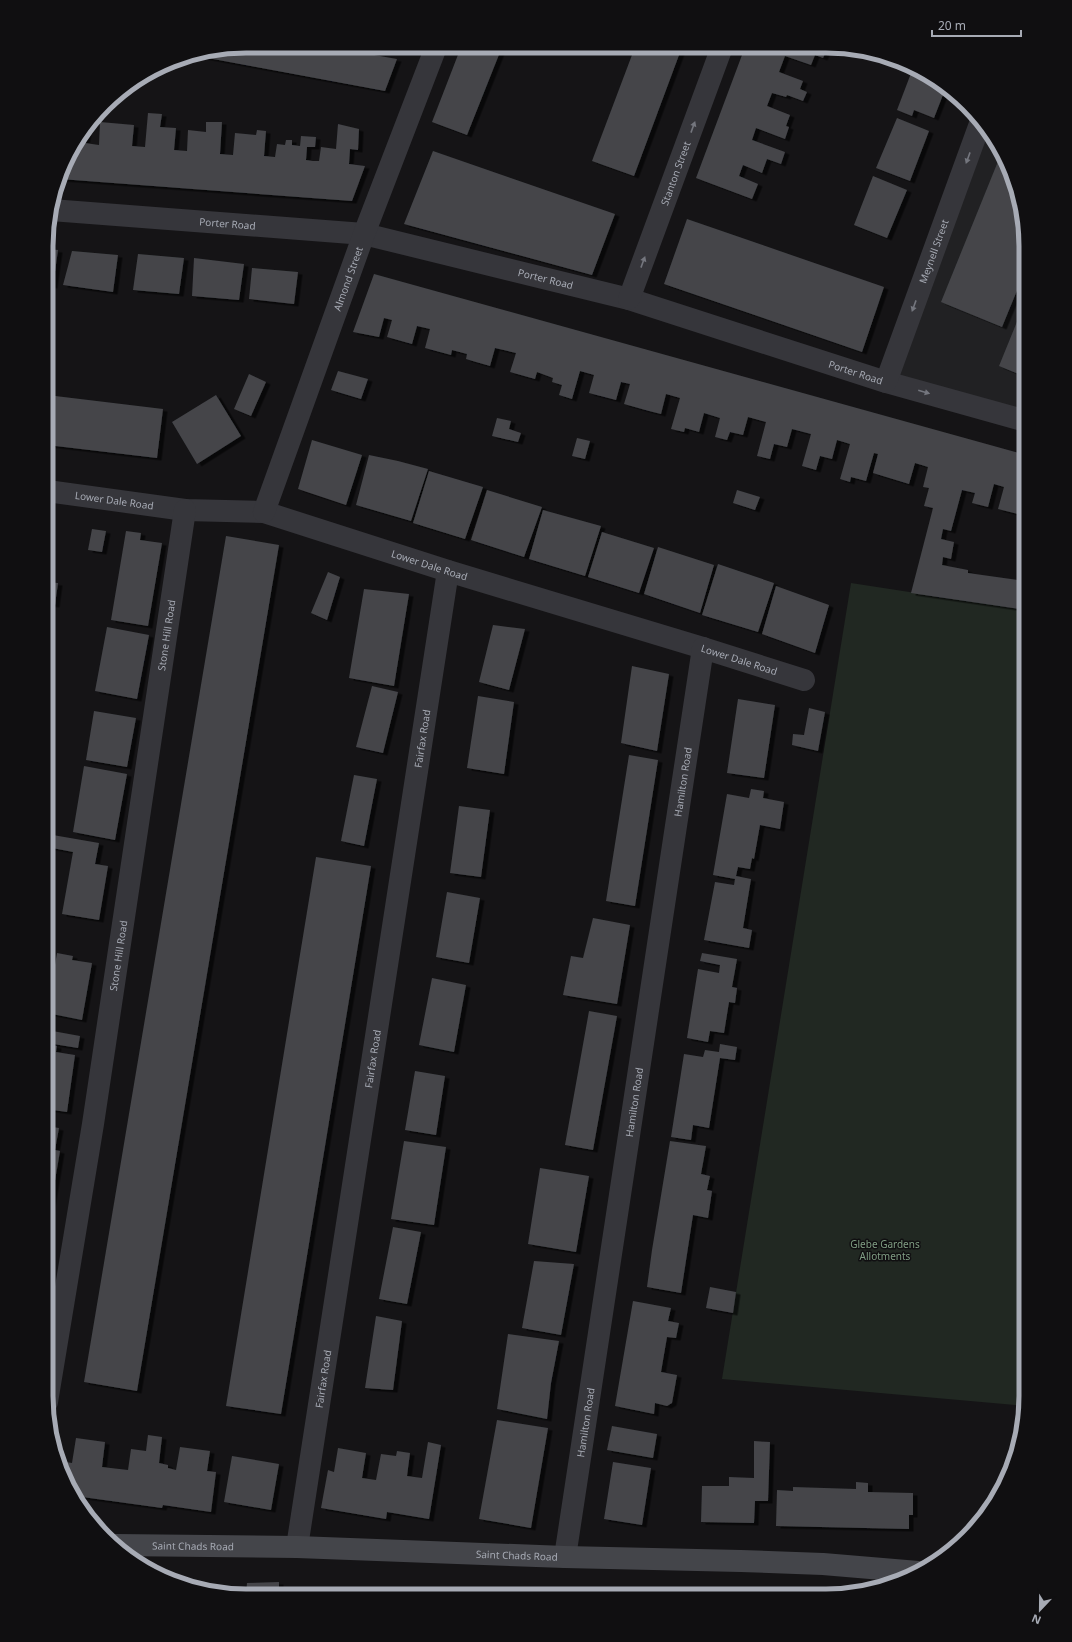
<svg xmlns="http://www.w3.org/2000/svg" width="1072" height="1642" font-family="'Noto Sans',sans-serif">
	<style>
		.built { fill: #212123 }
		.green { fill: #212822 }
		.building { fill: #444549; filter: url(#shadow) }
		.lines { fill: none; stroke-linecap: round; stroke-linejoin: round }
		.street { stroke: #36363b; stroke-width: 22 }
		.secondary { stroke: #44454a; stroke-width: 22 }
		.oneway { fill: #74767e }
		.labels { text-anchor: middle; stroke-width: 3; stroke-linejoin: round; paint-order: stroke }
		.street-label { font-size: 10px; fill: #a7abb5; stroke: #100f11 }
		.park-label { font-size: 10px; fill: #809e84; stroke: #100f11 }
		.rim { fill: none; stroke: #a7abb5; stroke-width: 5 }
	</style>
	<defs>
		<filter id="shadow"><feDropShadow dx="4.5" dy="2.5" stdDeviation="0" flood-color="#0009"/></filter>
	</defs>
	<rect width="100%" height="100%" fill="#151416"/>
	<!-- built -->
	<path class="built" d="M984,124L1011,169L1026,246V416L893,378Z"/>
	<!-- green -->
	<path class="green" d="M851,583L1026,610V1406L722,1379Z"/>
	<!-- building -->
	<path class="building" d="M246,46H323L397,59L385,91L197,56Z
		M461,47H502L467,135L432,122Z
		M635,47H682L634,176L592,161Z
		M745,47L823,48L827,49L823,58L815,55L811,65L785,56L779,72L803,81L800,89L807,92L803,101L787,95L786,97L772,93L767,106L790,115L786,126L789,127L785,139L756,128L752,140L785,152L781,164L767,159L762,173L743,165L739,176L758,184L752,199L696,178Z
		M913,68L946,87L934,118L914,110L912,116L897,110Z
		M148,113L162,114L160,127L176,128L174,150L187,151L188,130L206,132V122H222L220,154L233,155L235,133L256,135L257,130L266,131L264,156L275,157L277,144L285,145L286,140H292V145L300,146L301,136L316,137L315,147H307L306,160L313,161H319L321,147L336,149L338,124L359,129L358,150L350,149L349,164L365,166L352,201L60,179L67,157L87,132L85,143L99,145L100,122L134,125L132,146L145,147Z
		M897,118L929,131L910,181L876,168Z
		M433,151L615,214L592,275L404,224Z
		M1001,154L1011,169L1026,246V272L1025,271L1002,327L941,302Z
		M873,176L907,190L887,238L854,225Z
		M687,219L884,287L862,352L664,284Z
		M48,249L58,250L53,286L48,285Z
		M72,251L118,255L113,292L63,285Z
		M138,254L184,258L179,294L133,290Z
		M194,258L244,264L239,300L192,296Z
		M252,268L298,272L294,304L249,299Z
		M374,274L1026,455V516L998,509L1004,487L994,484L988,507L972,503L975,493L962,490L951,531L943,529L941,539L954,542L951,559L943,557L942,565L968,570V573L1026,581V610L911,593L933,508L924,506L929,488L923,487L928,467L915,463L909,484L873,473L878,454L874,453L866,481L851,477L850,482L840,479L850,444L837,440L832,459L820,456L816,470L802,466L811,434L792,429L787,447L774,444L770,459L757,456L766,422L748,417L743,435L730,432L727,440L715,437L720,418L704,413L699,432L685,428L684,432L671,429L680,398L666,394L661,414L649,411L624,404L630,384L621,382L616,400L589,393L594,375L580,371L572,399L559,395L562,385L552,382L553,378L537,372L535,379L510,372L516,353L495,348L490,366L476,362L466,359L467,354L452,350L451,355L425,348L430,329L417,326L412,344L387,337L392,320L384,318L379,337L353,332Z
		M1021,312L1026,314V377L999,366Z
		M338,371L368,379L361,399L331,390Z
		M249,374L266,382L251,416L234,409Z
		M47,395L163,409L157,458L47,445Z
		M216,395L241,436L197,464L172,422Z
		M497,418L511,421L509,429L521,433L518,442L492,436Z
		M577,438L590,441L585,459L572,456Z
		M312,440L362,455L346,505L298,489Z
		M369,455L398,461L428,469L411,521L356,505Z
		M429,471L483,487L465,539L413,523Z
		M487,490L542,507L524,557L471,540Z
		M737,490L760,497L755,510L733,503Z
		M543,510L601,526L585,576L529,559Z
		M92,529L106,531L102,552L88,550Z
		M126,531L141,533L140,540L162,543L148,626L111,620Z
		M602,532L654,548L639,593L588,577Z
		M226,536L279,545L137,1391L84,1382Z
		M658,547L714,565L700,613L644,594Z
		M718,564L774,583L758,632L702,615Z
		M328,572L340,577L327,620L311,613Z
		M47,582L58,583L55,605L47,604Z
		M776,586L829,605L815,653L762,634Z
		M364,589L409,594L394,686L349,678Z
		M493,625L525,629L509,690L479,682Z
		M107,627L149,635L137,699L95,691Z
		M632,666L669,674L657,751L621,743Z
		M372,686L398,692L383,753L356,747Z
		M478,696L514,702L504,774L467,768Z
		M738,699L775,705L764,778L727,773Z
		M809,708L825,712L818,751L792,745L793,734L804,735Z
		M94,711L136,718L127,767L86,760Z
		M629,755L658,760L635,906L606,901Z
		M84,766L127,774L115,840L73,832Z
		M354,775L377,779L364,846L341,841Z
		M751,789L764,791L763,798L784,802L780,829L760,825L754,859L752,858L750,869L738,867L736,876L751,879L743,928L752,930L749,948L704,940L715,882L734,885L735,879L713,875L727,794L749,798Z
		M459,806L490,810L481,877L450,873Z
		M47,834L99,843L95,864L108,866L99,920L62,914L73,852L47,847Z
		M316,857L371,866L281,1414L226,1406Z
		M447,892L480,898L469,963L436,957Z
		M47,918H50L49,930H47Z
		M593,918L630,925L617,1004L563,995L571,956L583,958Z
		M57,953L73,956L72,960L92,963L82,1020L47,1013Z
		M702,953L737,959L732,987L737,988L735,1003L729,1002L724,1033L710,1031L708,1042L687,1038L698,969L719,973L720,965L700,961Z
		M432,978L466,985L454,1052L419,1045Z
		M589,1011L617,1016L593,1150L565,1145Z
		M47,1030L80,1036L78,1048L47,1043Z
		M47,1044L57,1046L56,1052L75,1055L67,1112L46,1109Z
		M720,1044L737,1047L735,1060L720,1058L709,1128L693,1125L691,1140L671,1137L684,1054L703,1057L705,1050L719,1052Z
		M415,1071L445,1076L436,1135L405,1130Z
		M46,1126L59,1128L55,1150L60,1151L48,1222H46Z
		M404,1141L446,1147L434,1225L391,1219Z
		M670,1141L706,1146L701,1174L710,1176L707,1190L712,1191L708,1218L693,1215L681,1293L647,1287L652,1250Z
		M540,1168L589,1176L576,1252L528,1244Z
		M393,1227L421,1232L407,1304L379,1299Z
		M534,1261L574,1264L561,1335L522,1328Z
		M710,1287L736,1292L733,1313L706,1308Z
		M633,1301L671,1308L668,1321L679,1323L676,1338L667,1337L661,1372L677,1375L672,1403L667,1406L655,1403L654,1414L615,1406Z
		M376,1316L402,1321L393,1390L365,1388Z
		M508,1334L559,1341L551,1383L547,1419L497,1409Z
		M497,1420L548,1428L531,1528L479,1519Z
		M612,1426L657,1434L653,1458L607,1450Z
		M148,1435L162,1437L159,1463L168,1465V1468L176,1470L180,1447L210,1451L207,1471L216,1472L211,1512L163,1505L162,1508L75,1496L61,1473L59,1461L72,1463L76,1438L105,1442L102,1467L128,1470L131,1449L146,1451Z
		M754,1441L770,1442L768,1501H755L754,1523L701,1522L702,1486H729V1477L754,1478Z
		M428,1442L441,1445L429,1519L387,1512L386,1519L321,1508L328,1470L334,1472L338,1448L366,1453L362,1478L376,1480L381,1454L396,1456L397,1451L410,1453L407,1476L422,1478Z
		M232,1456L279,1464L271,1510L224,1502Z
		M613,1462L651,1468L642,1525L604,1519Z
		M856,1482L868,1483V1492L913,1493V1515H909V1529L776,1526L777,1490L793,1491V1487L856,1489Z
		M279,1582V1594H246L247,1583Z
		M488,1591L539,1594V1595H487Z
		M405,1592L442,1594V1595H405Z
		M549,1593L566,1594V1595H549Z"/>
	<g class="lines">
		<!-- street -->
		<g class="street">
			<path id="s1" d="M51,210L364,234L629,299L886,382L1026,421"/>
			<path id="s2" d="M629,299L722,47"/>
			<path id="s3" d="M886,382L981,121"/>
			<path id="s4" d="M47,491L185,510L264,512L448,571L703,648L804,680"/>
			<path id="s5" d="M264,512L364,234L436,47"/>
			<path id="s6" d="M47,1402L93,1124L185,510"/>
			<path id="s7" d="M297,1547L448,571"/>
			<path id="s8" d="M565,1557L703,648"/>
		</g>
		<!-- secondary -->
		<path class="secondary" id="s9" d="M115,1545L297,1547L565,1557L741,1561L823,1564L918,1572"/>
	</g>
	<!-- one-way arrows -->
	<defs><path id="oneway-solid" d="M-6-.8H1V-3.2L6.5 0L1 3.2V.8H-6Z"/></defs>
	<g class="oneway">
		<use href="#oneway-solid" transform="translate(693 127) rotate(-70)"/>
		<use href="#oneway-solid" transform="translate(968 158) rotate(110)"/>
		<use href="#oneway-solid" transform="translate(643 262) rotate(-70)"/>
		<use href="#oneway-solid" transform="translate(914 306) rotate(110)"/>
		<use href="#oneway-solid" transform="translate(924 392) rotate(16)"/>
	</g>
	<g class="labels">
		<!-- street labels -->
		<g class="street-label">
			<text dy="4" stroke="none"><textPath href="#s2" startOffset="134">Stanton Street</textPath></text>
			<text dy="4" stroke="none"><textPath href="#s1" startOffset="177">Porter Road</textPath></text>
			<text dy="4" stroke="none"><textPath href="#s3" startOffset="139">Meynell Street</textPath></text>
			<text dy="4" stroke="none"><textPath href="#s1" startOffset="501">Porter Road</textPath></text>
			<text dy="4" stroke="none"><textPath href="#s5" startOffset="248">Almond Street</textPath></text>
			<text dy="4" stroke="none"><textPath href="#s1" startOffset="825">Porter Road</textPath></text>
			<text dy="4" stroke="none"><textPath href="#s4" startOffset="68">Lower Dale Road</textPath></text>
			<text dy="4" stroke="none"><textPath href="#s4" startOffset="392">Lower Dale Road</textPath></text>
			<text dy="4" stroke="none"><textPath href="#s6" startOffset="776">Stone Hill Road</textPath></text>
			<text dy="4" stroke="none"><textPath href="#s4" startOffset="716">Lower Dale Road</textPath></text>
			<text dy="4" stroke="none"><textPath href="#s7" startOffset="818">Fairfax Road</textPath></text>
			<text dy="4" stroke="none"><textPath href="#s8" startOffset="784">Hamilton Road</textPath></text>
			<text dy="4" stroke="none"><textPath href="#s6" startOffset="452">Stone Hill Road</textPath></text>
			<text dy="4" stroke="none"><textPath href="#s7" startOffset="494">Fairfax Road</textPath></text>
			<text dy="4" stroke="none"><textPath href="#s8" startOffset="460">Hamilton Road</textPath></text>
			<text dy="4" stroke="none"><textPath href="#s7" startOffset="170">Fairfax Road</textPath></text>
			<text dy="4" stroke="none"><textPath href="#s8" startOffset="136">Hamilton Road</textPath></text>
			<text dy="4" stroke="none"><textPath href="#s9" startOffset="78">Saint Chads Road</textPath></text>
			<text dy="4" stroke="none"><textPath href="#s9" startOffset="402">Saint Chads Road</textPath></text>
		</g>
		<!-- park labels -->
		<g class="park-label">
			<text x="885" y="1248">Glebe Gardens<tspan x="885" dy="12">Allotments</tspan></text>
		</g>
	</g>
	<!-- crop -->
	<path d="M0 0H1072V1642H0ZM246 53H826A193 193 0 0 1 1019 246V1396A193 193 0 0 1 826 1589H246A193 193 0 0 1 53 1396V246A193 193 0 0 1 246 53Z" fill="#100f11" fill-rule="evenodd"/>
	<path class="rim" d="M246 53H826A193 193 0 0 1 1019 246V1396A193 193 0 0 1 826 1589H246A193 193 0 0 1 53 1396V246A193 193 0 0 1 246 53Z"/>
	<!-- north arrow -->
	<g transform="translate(1040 1610) rotate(202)" stroke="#100f11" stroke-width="3" paint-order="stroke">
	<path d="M0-3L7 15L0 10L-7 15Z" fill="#a7abb5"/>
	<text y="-6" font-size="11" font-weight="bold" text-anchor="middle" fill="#a7abb5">N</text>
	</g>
	<!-- scale -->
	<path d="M932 30v6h89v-6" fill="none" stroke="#a7abb5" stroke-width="2"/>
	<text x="938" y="30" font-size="12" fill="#a7abb5" stroke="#100f11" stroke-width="3" paint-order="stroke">20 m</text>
</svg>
